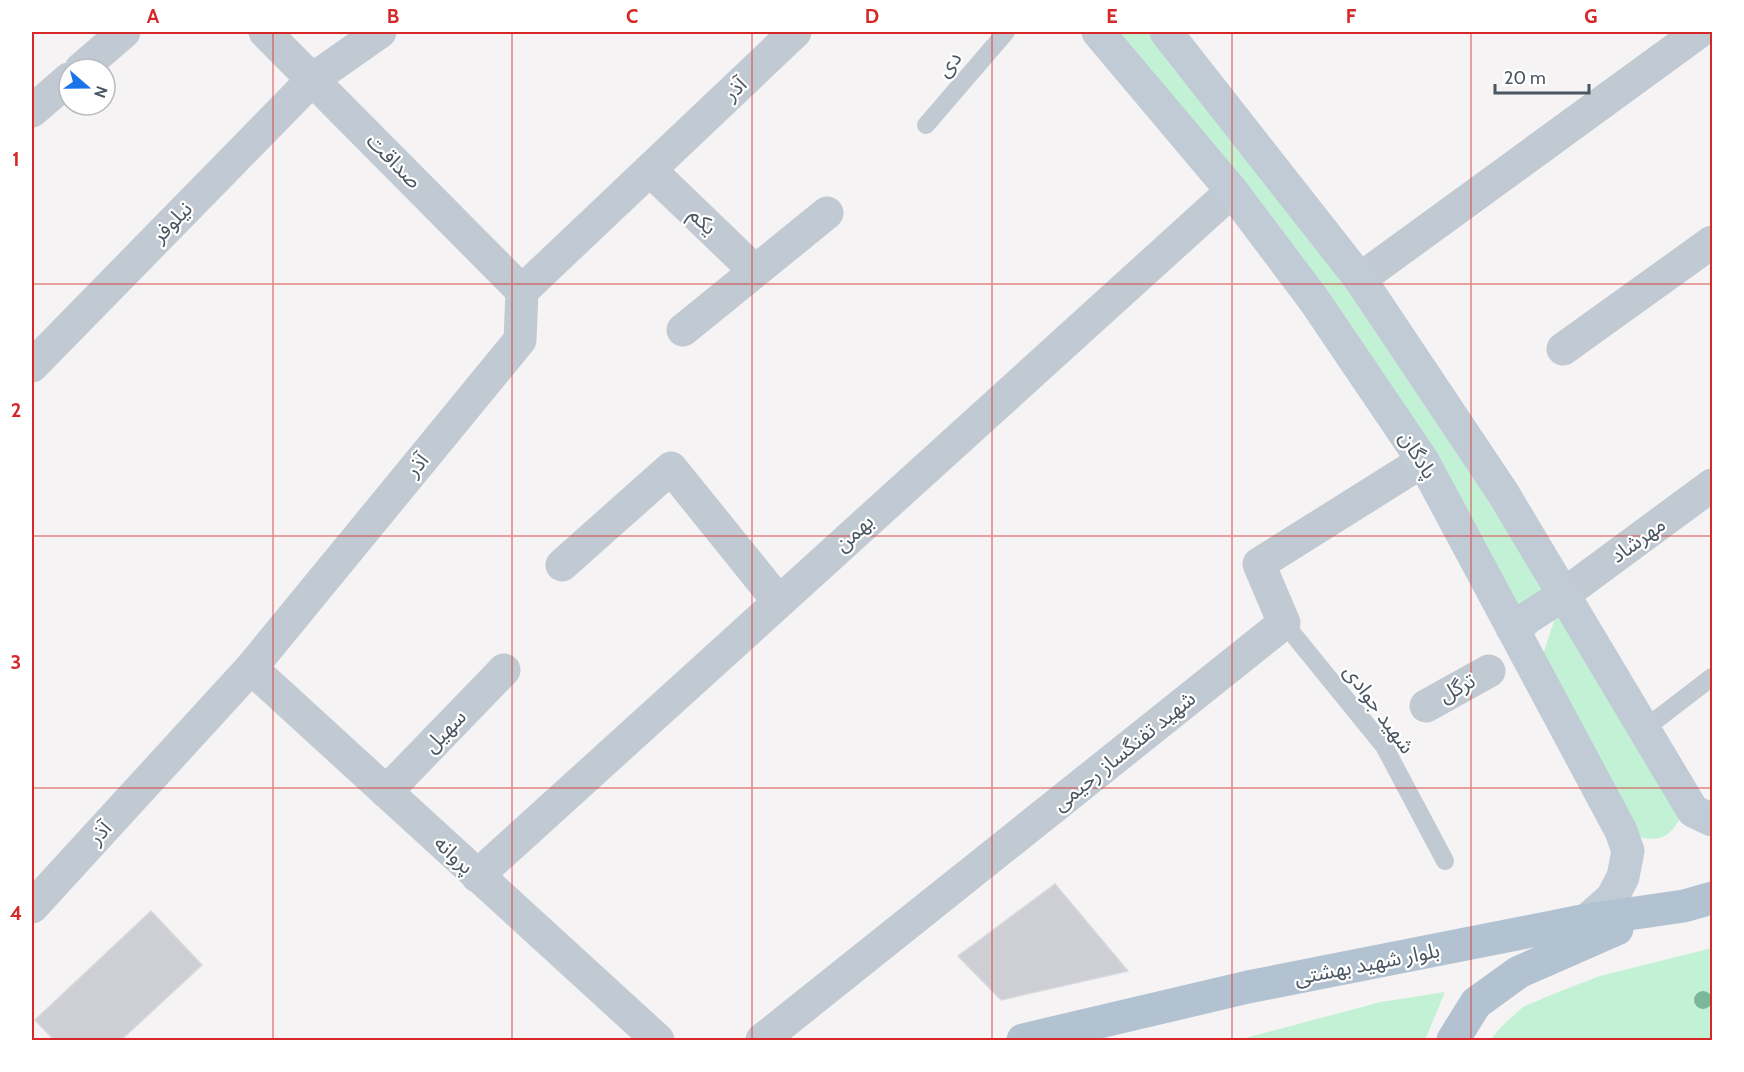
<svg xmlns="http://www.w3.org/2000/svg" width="1744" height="1072" font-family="Cabin,'Noto Sans Arabic',sans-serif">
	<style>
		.green { fill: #c3f1d5 }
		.building { fill: #cdcfd5; stroke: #d7d9de; stroke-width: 1.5 }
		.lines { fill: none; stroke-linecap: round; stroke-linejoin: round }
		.service { stroke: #c1cad2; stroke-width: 18 }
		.minor { stroke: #c1cad2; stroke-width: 33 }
		.tertiary { stroke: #c1cad2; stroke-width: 33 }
		.secondary { stroke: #c1cbd6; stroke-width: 33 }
		.primary { stroke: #b3c2d1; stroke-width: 33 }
		.tree { fill: #7bb799 }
		.grid { fill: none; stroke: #d62828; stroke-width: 1.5; stroke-opacity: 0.55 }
		.labels { text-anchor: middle; stroke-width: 4.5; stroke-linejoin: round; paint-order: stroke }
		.street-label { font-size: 21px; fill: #4a5661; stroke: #fff }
		.neatline { fill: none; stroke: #d62828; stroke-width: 2 }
		.grid-label { font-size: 20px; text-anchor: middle; font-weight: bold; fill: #d62828 }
	</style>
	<rect width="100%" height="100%" fill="#f5f3f3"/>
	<!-- green -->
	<path class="green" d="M1097,32H1166L1360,279L1503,493L1688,803C1670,841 1661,846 1621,831L1539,666L1562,597L1524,650L1423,461L1314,300Z
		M1712,948V1040H1490L1502,1026L1523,1007L1558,992L1600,976Z
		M1445,992L1425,1040H1238L1381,1002Z"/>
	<!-- building -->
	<path class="building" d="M1055,884L1128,971L1001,1000L958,956Z
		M151,911L202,965L121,1040H54L35,1020Z"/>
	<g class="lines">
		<!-- service -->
		<path class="service" d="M926,125L1006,32
			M1284,623L1384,746L1445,861
			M1643,730L1712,677"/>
		<!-- minor -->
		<path class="minor" d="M265,32L522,291
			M81,69L124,32
			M32,111L69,79
			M650,170L755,271
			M1360,279L1699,32
			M683,330L827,213
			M1563,349L1712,242
			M32,366L313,79L380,32
			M562,565L671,468L779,602
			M251,668L658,1040
			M1426,706L1489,671
			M386,792L504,670
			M477,876L1232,191
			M32,907L251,668L520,340L522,291L795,32
			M762,1040L1284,623L1259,564L1423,461"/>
		<!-- tertiary -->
		<path class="tertiary" d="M1563,595L1712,485"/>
		<!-- secondary -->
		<path class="secondary" d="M1098,32L1232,191L1314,300L1423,461L1621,831L1628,851L1623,877L1612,898L1587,920
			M1166,32L1360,279L1503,493L1693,811L1712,820
			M1512,628L1563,595"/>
		<!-- primary -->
		<path class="primary" d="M1023,1040L1248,987L1587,920L1684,906L1712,898
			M1453,1040L1476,1003L1519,972L1617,929"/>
	</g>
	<!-- trees -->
	<circle class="tree" cx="1703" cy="1000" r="9"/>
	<!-- grid -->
	<path class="grid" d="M273,32V1040M512,32V1040M752,32V1040M992,32V1040M1232,32V1040M1471,32V1040M32,284H1712M32,536H1712M32,788H1712"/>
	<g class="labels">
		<!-- street labels -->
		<g class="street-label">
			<text transform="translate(949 64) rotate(-50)" y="7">دی</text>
			<text transform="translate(735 89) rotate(-44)" y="7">آذر</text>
			<text transform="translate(394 161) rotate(45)" y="7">صداقت</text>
			<text transform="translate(703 221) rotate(44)" y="7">یکم</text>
			<text transform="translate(172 222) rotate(-46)" y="7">نیلوفر</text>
			<text transform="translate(1418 455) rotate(58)" y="7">پادگان</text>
			<text transform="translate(417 465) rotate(-51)" y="7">آذر</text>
			<text transform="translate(854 533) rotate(-42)" y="7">بهمن</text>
			<text transform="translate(1638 540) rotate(-36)" y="7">مهرشاد</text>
			<text transform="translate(1457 688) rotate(-29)" y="7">ترگل</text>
			<text transform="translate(1379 709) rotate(54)" y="7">شهید جوادی</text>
			<text transform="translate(445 731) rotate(-46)" y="7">سهیل</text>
			<text transform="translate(1124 751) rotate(-39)" y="7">شهید تفنگساز رحیمی</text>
			<text transform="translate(100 833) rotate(-48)" y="7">آذر</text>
			<text transform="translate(454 855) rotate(43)" y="7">پروانه</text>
			<text transform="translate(1367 964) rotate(-11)" y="7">بلوار شهید بهشتی</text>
		</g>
	</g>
	<!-- border -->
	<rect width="1744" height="1072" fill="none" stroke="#ffffff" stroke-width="66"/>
	<!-- north arrow -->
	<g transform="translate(87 87) rotate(110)"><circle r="28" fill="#ffffff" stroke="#b7bbc0" stroke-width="1.5"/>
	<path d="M0-4.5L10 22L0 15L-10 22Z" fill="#1a73e8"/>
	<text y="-9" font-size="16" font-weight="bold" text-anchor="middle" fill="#4a5661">N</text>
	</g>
	<!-- scale -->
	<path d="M1495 84v9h94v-9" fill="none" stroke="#4a5661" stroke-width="3"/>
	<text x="1504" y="84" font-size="18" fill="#4a5661" stroke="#ffffff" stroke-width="4.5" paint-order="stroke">20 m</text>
	<rect x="33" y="33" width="1678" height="1006" class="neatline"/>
	<g class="grid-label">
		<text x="153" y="23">A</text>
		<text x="393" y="23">B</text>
		<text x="632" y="23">C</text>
		<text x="872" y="23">D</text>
		<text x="1112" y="23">E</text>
		<text x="1351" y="23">F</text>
		<text x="1591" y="23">G</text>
		<text x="16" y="166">1</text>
		<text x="16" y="417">2</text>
		<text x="16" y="669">3</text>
		<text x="16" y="920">4</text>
	</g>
</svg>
